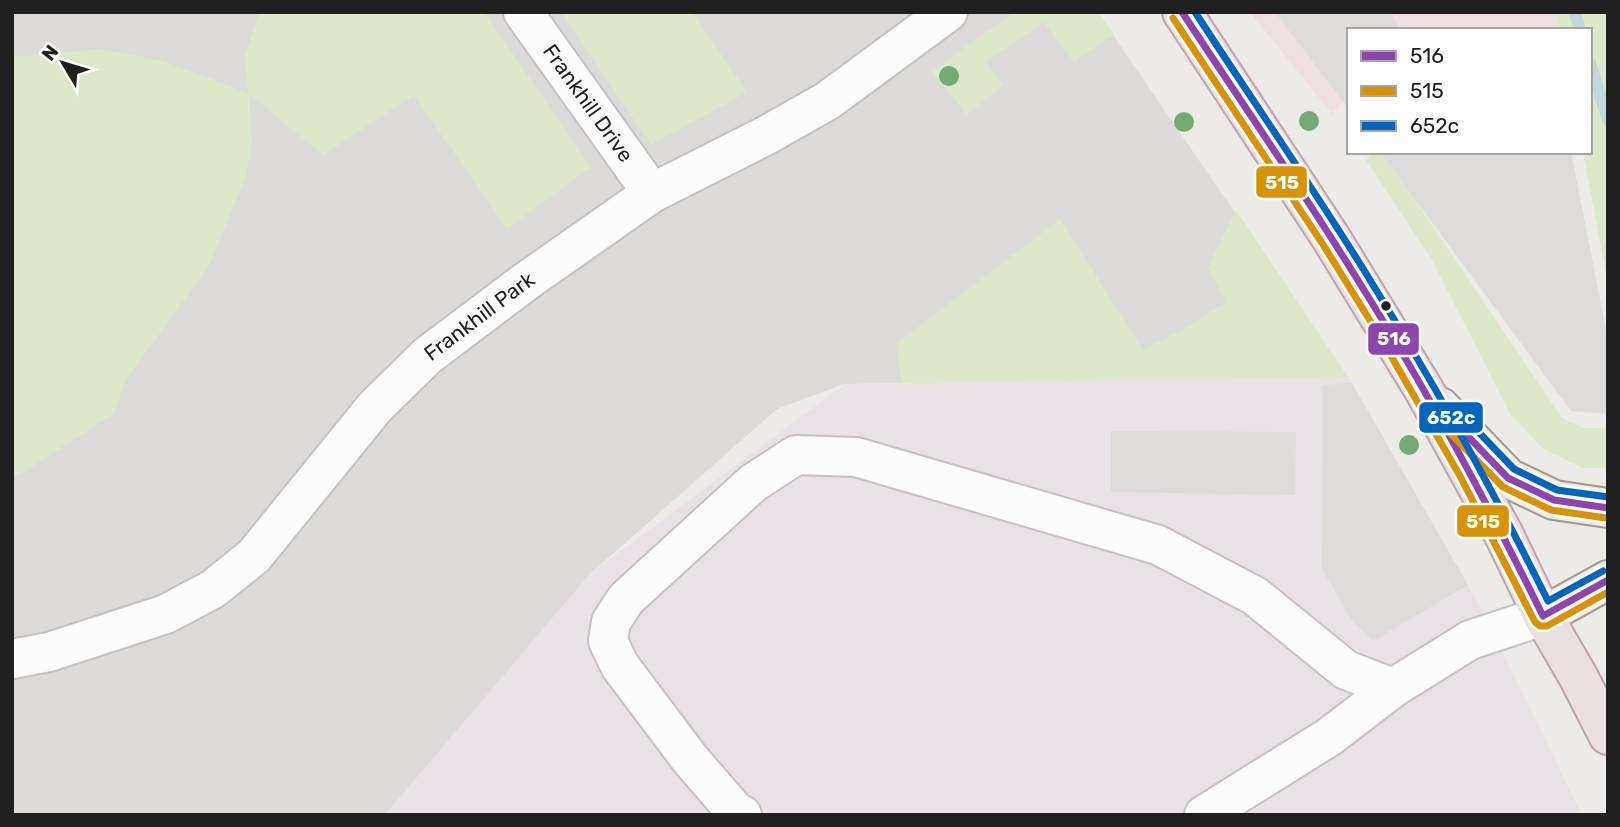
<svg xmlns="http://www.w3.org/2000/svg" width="1620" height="827" font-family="Rubik,sans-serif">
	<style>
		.residential { fill: #dcdbd9 }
		.commercial { fill: #eee0df }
		.industrial { fill: #eae1e7 }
		.grass { fill: #dce8ca }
		.parking { fill: #dddcdb }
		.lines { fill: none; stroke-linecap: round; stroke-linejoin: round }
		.stream { stroke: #bfdade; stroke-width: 12 }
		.minor-casing { stroke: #c3c2c0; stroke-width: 42 }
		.major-casing { stroke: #a19687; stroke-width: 42 }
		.highway-casing { stroke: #c0a2ad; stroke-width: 42 }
		.minor { stroke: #fcfcfc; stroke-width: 38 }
		.major { stroke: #f0ebe6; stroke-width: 38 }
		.highway { stroke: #eae0e2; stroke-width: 38 }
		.bus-1-casing { stroke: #fff; stroke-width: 12 }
		.bus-2-casing { stroke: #fff; stroke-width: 12 }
		.bus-3-casing { stroke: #fff; stroke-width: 12 }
		.bus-1 { stroke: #8e44ad; stroke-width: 7 }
		.bus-2 { stroke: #d79205; stroke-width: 7 }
		.bus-3 { stroke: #0065bd; stroke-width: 7 }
		.tree { fill: #76aa74 }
		.bus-dot { fill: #1f1f1f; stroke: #fff; stroke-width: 2.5 }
		.labels { text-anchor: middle; stroke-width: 5; stroke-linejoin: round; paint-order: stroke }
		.street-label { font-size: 21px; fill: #1f1f1f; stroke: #fff }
		.line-badge { stroke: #fff; stroke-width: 2.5 }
		.badge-label { font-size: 19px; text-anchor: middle; font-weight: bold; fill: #fff }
	</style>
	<rect width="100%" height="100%" fill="#edebe8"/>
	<!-- residential -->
	<path class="residential" d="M12,12H1097L1348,377L844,384L777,409L590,574L385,815H12Z"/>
	<!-- commercial -->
	<path class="commercial" d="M1250,12H1556L1559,30H1349V95L1332,114Z"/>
	<!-- industrial -->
	<path class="industrial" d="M1348,377L1479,604L1582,815H385L590,574L845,384Z"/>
	<!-- grass -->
	<path class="grass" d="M259,12H484L591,167L507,229L414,95L323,155L249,94L252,145L245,179L208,268L126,379L114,413L24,472L12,476V57L103,49L163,61L248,93L245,56Z
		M561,12H692L747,92L651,145Z
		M1014,12H1098L1114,34L1074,62L1044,22L986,62L1003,85L967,115L932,71Z
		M1556,12H1608V284L1583,152H1590V30H1559Z
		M1373,152H1380L1413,197L1562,418L1584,428H1608V468H1583L1545,450L1511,415L1432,260L1366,160Z
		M1236,210L1348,377L901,383L896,344L1060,219L1143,350L1181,331L1226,302L1208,268Z"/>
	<!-- parking -->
	<path class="parking" d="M1275,12H1390L1401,30H1349V110Z
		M1380,152H1571L1608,340V414L1571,411Z
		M1352,383L1468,585L1373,641L1353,622L1322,569L1323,385Z
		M1111,431L1296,432L1295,495L1111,492Z"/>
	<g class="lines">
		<!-- stream -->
		<path class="stream" d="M1575,12L1580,30
			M1590,63L1608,120"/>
		<!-- minor casing -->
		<g class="minor-casing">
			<g id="minor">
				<path id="s1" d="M523,12L652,193"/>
				<path id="s2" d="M12,659L49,652L166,614L213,589L254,556L375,407L427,356L525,282L652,193L765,136L827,101L948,12"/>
				<path d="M742,815L735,811L690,759L620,666L608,641L611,622L626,599L753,483L796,455L856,457L1158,545L1255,596L1346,670L1393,688"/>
				<path d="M1204,815L1329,737L1393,688L1470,640L1543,616"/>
			</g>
		</g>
		<!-- major casing -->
		<g class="major-casing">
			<path id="major" d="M1440,407L1508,478L1554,500L1608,508
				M1543,616L1608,580"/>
		</g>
		<!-- highway casing -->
		<g class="highway-casing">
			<path id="highway" d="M1182,12L1331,238L1424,390L1504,535L1543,616L1579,678L1608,735"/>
		</g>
		<!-- minor -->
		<use href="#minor" class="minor"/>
		<!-- major -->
		<use href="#major" class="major"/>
		<!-- highway -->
		<use href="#highway" class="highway"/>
		<!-- bus-1 casing -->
		<g class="bus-1-casing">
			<path id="bus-1" d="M1182,12C1241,102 1303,191 1359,282C1427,390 1487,502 1543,616L1608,580
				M1458,426L1508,478L1554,500L1608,508"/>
		</g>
		<!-- bus-2 casing -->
		<g class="bus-2-casing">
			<path id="bus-2" d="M1173,18L1322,243L1379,335L1460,476L1535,622L1540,626H1547L1608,592
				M1450,433L1503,487L1551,510L1606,518"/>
		</g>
		<!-- bus-3 casing -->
		<g class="bus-3-casing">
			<path id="bus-3" d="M1195,12C1252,100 1312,186 1367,275C1433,381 1493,490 1548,601L1603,571
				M1466,419L1514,469L1557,490L1608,497"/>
		</g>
		<!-- bus-1 -->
		<use href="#bus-1" class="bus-1"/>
		<!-- bus-2 -->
		<use href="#bus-2" class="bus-2"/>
		<!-- bus-3 -->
		<use href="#bus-3" class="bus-3"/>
	</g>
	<!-- trees -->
	<g class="tree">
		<circle cx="949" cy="76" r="10"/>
		<circle cx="1309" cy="121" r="10"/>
		<circle cx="1184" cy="122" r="10"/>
		<circle cx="1409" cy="445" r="10"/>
	</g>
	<!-- markers -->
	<circle class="bus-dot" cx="1386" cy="306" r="6"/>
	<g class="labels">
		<!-- street labels -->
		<g class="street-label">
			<text dy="7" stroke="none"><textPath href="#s1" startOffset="112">Frankhill Drive</textPath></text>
			<text dy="7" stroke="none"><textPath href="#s2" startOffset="597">Frankhill Park</textPath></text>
		</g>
	</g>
	<g class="line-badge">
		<rect x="1255" y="165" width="53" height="34" rx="7" fill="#d79205"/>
		<rect x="1367" y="322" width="53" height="34" rx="7" fill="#8e44ad"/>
		<rect x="1418" y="401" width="66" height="33" rx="7" fill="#0065bd"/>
		<rect x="1456" y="504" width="54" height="34" rx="7" fill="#d79205"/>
	</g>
	<g class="badge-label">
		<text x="1282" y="189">515</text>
		<text x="1394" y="345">516</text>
		<text x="1451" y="424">652c</text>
		<text x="1483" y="528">515</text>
	</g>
	<!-- border -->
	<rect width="1620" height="827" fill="none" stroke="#1f1f1f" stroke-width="28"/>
	<!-- legend -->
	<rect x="1347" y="28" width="245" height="126" fill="#ffffff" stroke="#a5a5a5" stroke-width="2"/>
	<rect x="1361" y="51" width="35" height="10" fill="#8e44ad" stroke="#a5a5a5" stroke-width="2"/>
	<text x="1410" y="63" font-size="21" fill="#1f1f1f">516</text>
	<rect x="1361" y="86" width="35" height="10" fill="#d79205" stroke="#a5a5a5" stroke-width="2"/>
	<text x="1410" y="98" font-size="21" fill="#1f1f1f">515</text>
	<rect x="1361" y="121" width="35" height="10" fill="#0065bd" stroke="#a5a5a5" stroke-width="2"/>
	<text x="1410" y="133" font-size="21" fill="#1f1f1f">652c</text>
	<!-- north arrow -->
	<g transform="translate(63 63) rotate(308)" stroke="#ffffff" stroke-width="5" paint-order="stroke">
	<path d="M0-5L12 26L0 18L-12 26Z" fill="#1f1f1f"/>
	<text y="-10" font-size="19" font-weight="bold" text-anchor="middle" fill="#1f1f1f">N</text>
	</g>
</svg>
